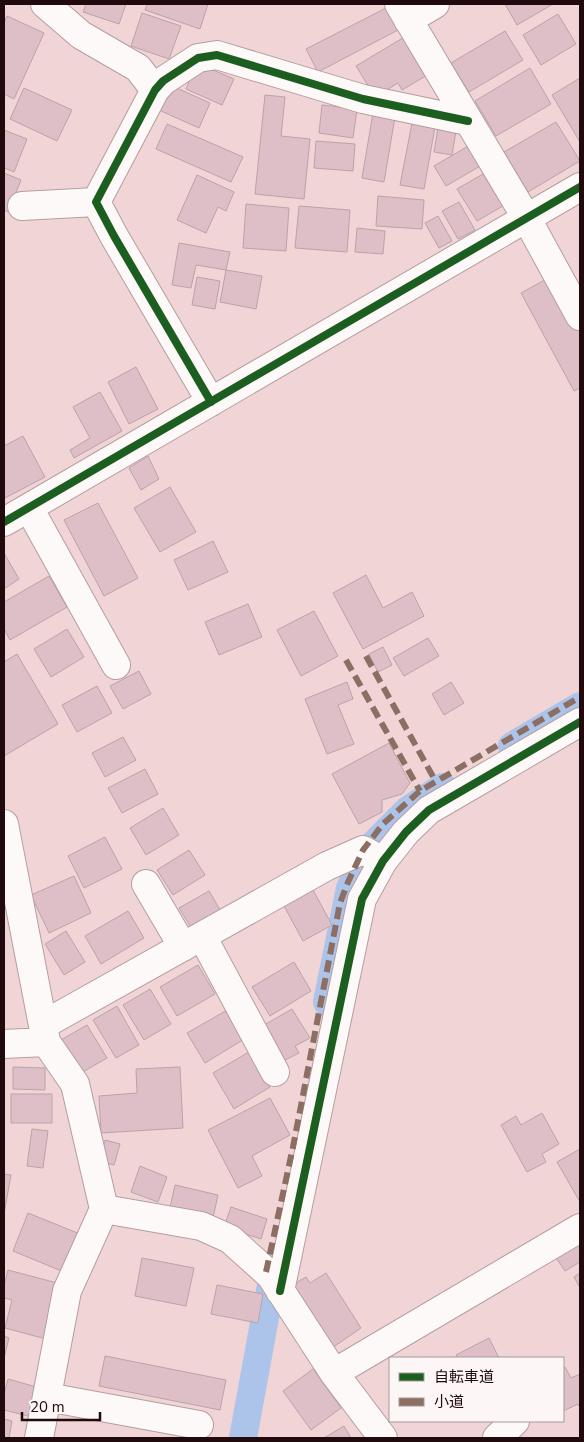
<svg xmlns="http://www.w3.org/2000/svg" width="584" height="1442" font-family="'Nunito Sans','Noto Sans JP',sans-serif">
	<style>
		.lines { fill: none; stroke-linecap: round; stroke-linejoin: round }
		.canal { stroke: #acc4ea; stroke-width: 28 }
		.building { fill: #debfc8; stroke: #baa3a8 }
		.minor-casing { stroke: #b59ea0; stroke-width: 30 }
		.minor { stroke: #fdf9f9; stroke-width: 28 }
		.quiet { stroke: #8d6e63; stroke-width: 6; stroke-dasharray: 12 6; stroke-linecap: butt }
		.cycleway-casing { stroke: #fdf6f6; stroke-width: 11 }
		.cycleway { stroke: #1b5e20; stroke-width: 8 }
	</style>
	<rect width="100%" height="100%" fill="#f0d4d6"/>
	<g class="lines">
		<!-- canal -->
		<path class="canal" d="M512,746L580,706
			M327,1002L350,888L360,868L375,843L408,810L443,787
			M243,1438L275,1263"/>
	</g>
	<!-- building -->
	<path class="building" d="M86,4H126L119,24L83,12Z
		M147,4H208L200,29L145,10Z
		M505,4H553L517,25Z
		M388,7L400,29L318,72L306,49Z
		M142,13L181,26L169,59L131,46Z
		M558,14L576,44L541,65L523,35Z
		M7,16L44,33L14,99L4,94V23Z
		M505,31L523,60L469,92L451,63Z
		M406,36L429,74L402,90L398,83L375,97L356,66Z
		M197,63L234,79L222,105L186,89Z
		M530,68L551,104L496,136L475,101Z
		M580,78V142L552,95Z
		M170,85L210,103L199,128L159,110Z
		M24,88L72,110L57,141L10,119Z
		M265,95L285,97L281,136L310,139L304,199L255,194Z
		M322,105L357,109L353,138L319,133Z
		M373,113L395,117L384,182L362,178Z
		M439,122L457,125L452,155L434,152Z
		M556,122L580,161L528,192L504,152Z
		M412,123L435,127L424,189L400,185Z
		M167,124L243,157L231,182L156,149Z
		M4,130L27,139L14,172L4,168Z
		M316,141L355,144L353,171L314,168Z
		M470,145L482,165L446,186L434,166Z
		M4,173L21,180L8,212L4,210Z
		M483,174L503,206L477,221L457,189Z
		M197,175L234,192L226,211L218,207L206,233L177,220Z
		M378,196L424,200L422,229L376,226Z
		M459,202L475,230L458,239L442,211Z
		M246,204L289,208L286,251L243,248Z
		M299,206L350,210L347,252L295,248Z
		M438,216L452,241L439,248L425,223Z
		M357,228L385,231L383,254L355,252Z
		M179,243L230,252L226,270L196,265L191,288L172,285Z
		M226,270L262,276L256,309L220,302Z
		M552,276L580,328V388L574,391L521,293Z
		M197,277L220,281L215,309L192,305Z
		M136,367L158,409L129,424L108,382Z
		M100,392L122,431L74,458L70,450L90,438L73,407Z
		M23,436L45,477L5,498L4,495V446Z
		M148,456L159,479L141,490L129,468Z
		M170,487L196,532L160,552L134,508Z
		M98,503L138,578L104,596L64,520Z
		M213,541L228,572L188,590L174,560Z
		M4,553L19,579L4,589Z
		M366,575L383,608L412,592L424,616L363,649L333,593Z
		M49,576L67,607L10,640L4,629V602Z
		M248,604L262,637L219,655L205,622Z
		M314,611L338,656L301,676L277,630Z
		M67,629L84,657L51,677L34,649Z
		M428,638L439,656L404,676L393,658Z
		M383,647L392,665L378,672L369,654Z
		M17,654L58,724L4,756V662Z
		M139,671L151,694L123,709L110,686Z
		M347,682L353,699L338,705L354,744L327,754L305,699Z
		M451,682L464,703L444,715L432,694Z
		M97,686L112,713L77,732L62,705Z
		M123,737L136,760L105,777L92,753Z
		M389,743L410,783L402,794L382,800V812L359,824L332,774Z
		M145,769L158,794L122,813L108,788Z
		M163,808L179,835L146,855L130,828Z
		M105,837L122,869L84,888L68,856Z
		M189,850L205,875L173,895L157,870Z
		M74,876L91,913L49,933L31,895Z
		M313,890L332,925L303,941L284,906Z
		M209,891L226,920L197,937L179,908Z
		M128,911L144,938L101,964L85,936Z
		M66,931L85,962L64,975L45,944Z
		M294,962L311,991L270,1016L252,987Z
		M198,965L215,994L177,1016L160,987Z
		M150,989L171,1024L144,1040L123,1005Z
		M117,1006L139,1045L116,1058L93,1020Z
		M229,1009L246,1038L205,1063L187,1033Z
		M292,1009L310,1038L295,1046L299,1053L285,1060L264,1025Z
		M87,1025L107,1058L81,1073L61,1040Z
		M249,1052L270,1087L234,1109L213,1073Z
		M13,1067L45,1068V1090L13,1089Z
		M180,1067L183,1128L101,1133L99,1096L137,1093L136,1069Z
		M11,1094H52V1123H11Z
		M270,1098L290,1135L252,1156L262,1176L238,1188L208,1130Z
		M542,1113L559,1144L542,1154L546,1162L527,1172L501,1125L516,1116L521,1125Z
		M32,1129L48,1131L43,1168L27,1166Z
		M105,1140L120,1144L114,1165L99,1161Z
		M580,1149V1202L557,1162Z
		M140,1166L167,1177L158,1202L131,1192Z
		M4,1174L11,1175L4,1214Z
		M175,1185L218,1195L212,1222L169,1212Z
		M231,1207L267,1219L261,1239L224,1227Z
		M28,1213L80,1234L64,1272L13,1251Z
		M575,1238L580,1246V1262L565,1271L553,1253Z
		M142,1258L194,1268L186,1306L135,1296Z
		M8,1270L61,1284L46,1339L5,1328L12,1300L4,1298V1286Z
		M326,1273L361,1328L332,1348L292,1285L306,1277L310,1283Z
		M580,1273V1288L574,1277Z
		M217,1285L263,1294L258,1323L211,1314Z
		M4,1336L9,1338L4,1358Z
		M489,1338L499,1358H458L456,1355Z
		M105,1356L226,1380L220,1410L99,1386Z
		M565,1367L571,1378L580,1374V1408L578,1404L563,1411V1368Z
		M313,1369L341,1408L311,1430L283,1391Z
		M8,1379L40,1388L32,1417L4,1410V1394Z
		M4,1419L12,1421L9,1438H12H4Z
		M344,1426L351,1438H324Z"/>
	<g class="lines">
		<!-- minor casing -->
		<g class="minor-casing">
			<path id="minor" d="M45,4L81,35L138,68L155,90
				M399,4L527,219L580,316
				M408,20L435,4
				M22,206L96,202
				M211,402L114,236L96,202L155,90L163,81L198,58L217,55L363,99L468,121
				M29,508L116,665
				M4,522L580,187
				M4,824L46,1041
				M146,884L183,947
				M202,936L275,1072
				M43,1025L327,866L363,850L383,861
				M4,1044L46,1042L75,1084L104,1209L201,1226L230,1239L271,1276L334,1373L383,1438
				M280,1291L362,899L383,861L406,832L429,810L580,722
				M334,1373L580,1228
				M47,1397L199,1425
				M39,1438L67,1291L104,1209
				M497,1438L515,1421"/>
		</g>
		<!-- minor -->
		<use href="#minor" class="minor"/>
		<!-- quiet -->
		<path class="quiet" d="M366,656L436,782
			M346,660L420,791
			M266,1272L293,1147L340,903L348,882L363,850L383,824L420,791L580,697"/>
		<!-- cycleway casing -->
		<g class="cycleway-casing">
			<path id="cycleway" d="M211,402L114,236L96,202L155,90L163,81L198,58L217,55L363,99L468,121
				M4,522L580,187
				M280,1291L362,899L383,861L406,832L429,810L580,722"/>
		</g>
		<!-- cycleway -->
		<use href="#cycleway" class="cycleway"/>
	</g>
	<!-- border -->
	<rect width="584" height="1442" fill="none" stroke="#210a0e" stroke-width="10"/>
	<!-- legend -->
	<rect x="389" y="1357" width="175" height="65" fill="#fdf6f6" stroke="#a59899"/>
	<rect x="399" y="1373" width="25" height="8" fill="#1b5e20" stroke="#a59899"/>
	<text x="434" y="1382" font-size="15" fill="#210a0e">自転車道</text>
	<rect x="399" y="1398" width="25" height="8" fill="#8d6e63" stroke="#a59899"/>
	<text x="434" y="1407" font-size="15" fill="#210a0e">小道</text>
	<!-- scale -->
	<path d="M22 1412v8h78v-8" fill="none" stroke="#210a0e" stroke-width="2.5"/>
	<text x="30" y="1412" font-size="15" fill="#210a0e" stroke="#fdf6f6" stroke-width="4" paint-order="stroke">20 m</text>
</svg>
